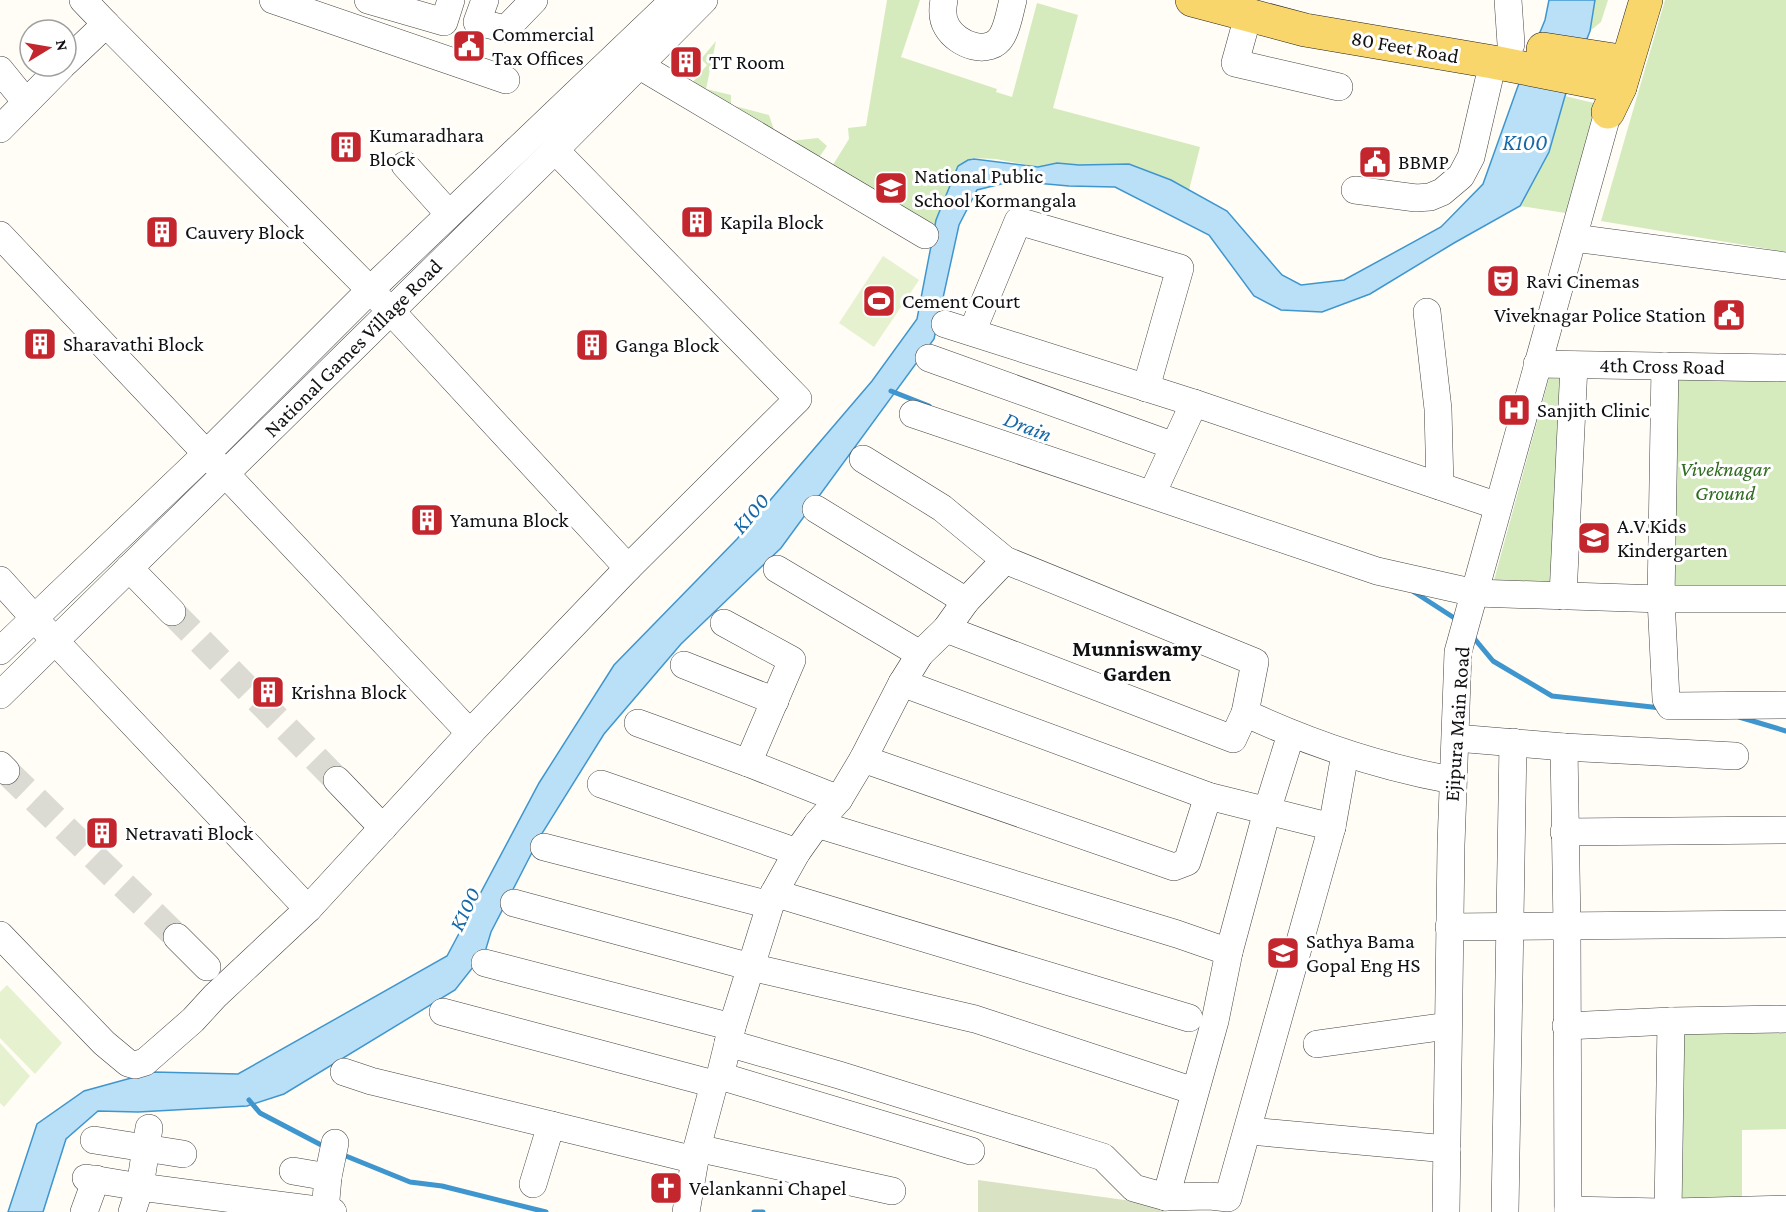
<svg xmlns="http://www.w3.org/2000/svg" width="1786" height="1212" viewBox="0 0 1786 1212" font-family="'Crimson Pro',serif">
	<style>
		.green { fill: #d5ebbd }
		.cemetery { fill: #d9e3c4 }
		.pitch { fill: #e6f2cf }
		.water { fill: #b9e0f7; stroke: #3f96cf; stroke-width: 1.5 }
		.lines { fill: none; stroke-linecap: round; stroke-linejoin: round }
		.stream { stroke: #3f96cf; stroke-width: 5 }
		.minor-tunnel { stroke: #dbdad3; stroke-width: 27; stroke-dasharray: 27 14; stroke-linecap: butt }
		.minor-casing { stroke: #444; stroke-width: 28 }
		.major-casing { stroke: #222; stroke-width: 34 }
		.minor { stroke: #fff; stroke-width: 27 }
		.major { stroke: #f9d66b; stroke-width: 33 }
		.labels { text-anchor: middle; stroke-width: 6; stroke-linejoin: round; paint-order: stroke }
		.poi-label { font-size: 21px; fill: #111; stroke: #fff; text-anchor: start }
		.street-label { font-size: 21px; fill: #111; stroke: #fff }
		.park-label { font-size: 21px; font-style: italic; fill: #2f6b1f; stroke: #fff }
		.water-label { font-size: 22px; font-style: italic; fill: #1768a6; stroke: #fff }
		.neighbourhood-label { font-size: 22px; font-weight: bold; fill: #111; stroke: #fff }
	</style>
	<rect width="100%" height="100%" fill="#fffdf5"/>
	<g class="green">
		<polygon points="887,0 920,0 901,57 997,89 996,92 1012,97 1037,3 1078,15 1053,108 1200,147 1189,190 1171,180 1079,165 1057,163 1038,167 996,159 972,158 958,166 935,226 918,219 831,168 849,139 848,128 866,126"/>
		<polygon points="1595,0 1608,0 1601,22 1590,31"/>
		<polygon points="1665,0 1786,0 1786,252 1601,221"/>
		<polygon points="716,41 706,89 731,95 731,105 769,115 774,130 790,141 818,138 827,146 817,160 688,88 707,65 701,59"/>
		<polygon points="1565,96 1598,104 1572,214 1520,206 1549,152"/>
		<polygon points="1665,366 1786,371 1786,592 1666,595"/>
		<polygon points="1549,378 1565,379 1556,588 1493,584"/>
		<polygon points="1786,1027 1786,1129 1742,1130 1742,1205 1681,1205 1680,1028"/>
	</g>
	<polygon class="cemetery" points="978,1180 1169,1206 1167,1212 978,1212"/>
	<g class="pitch">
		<polygon points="883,256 919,280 874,347 839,323"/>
		<polygon points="7,985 62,1043 35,1074 0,1038 0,992"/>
		<polygon points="0,1043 30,1076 4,1107 0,1103"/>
	</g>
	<polygon class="water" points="1549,0 1595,0 1590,31 1565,96 1549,152 1520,206 1454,243 1370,294 1322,312 1281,310 1254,296 1209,235 1115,187 1069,186 1013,181 977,190 959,225 934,339 781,548 681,644 604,734 541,835 491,932 485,952 455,990 284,1094 247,1106 138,1112 98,1111 66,1139 43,1212 8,1212 37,1124 84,1091 153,1072 238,1074 447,956 539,783 614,665 737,539 872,381 917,319 936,220 958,166 968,160 974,159 1038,167 1057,163 1079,165 1129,164 1171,180 1227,211 1282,275 1301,285 1344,280 1441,227 1483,184 1518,86 1545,20"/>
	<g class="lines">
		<g class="stream">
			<polyline points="891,391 929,406"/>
			<polyline points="1411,590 1459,621"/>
			<polyline points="1473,637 1493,661 1552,696 1661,708"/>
			<polyline points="1739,717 1786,731"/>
			<polyline points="249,1100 260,1113 327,1148"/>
			<polyline points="341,1154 410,1182 442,1186 546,1212"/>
			<polyline points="754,1212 763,1212"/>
		</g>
		<g class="minor-tunnel">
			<polyline points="172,612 337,780"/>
			<polyline points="6,771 177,937"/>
		</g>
		<defs>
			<g id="minor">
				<polyline points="83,0 106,24"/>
				<polyline points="273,0 506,80"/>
				<polyline points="368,0 444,22 451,0"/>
				<polyline points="485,0 477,22 506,29 534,0"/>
				<path d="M944 0C942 10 942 19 947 27 957 45 990 57 1002 36 1008 26 1010 11 1013 0"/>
				<polyline points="1508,0 1511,44"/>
				<polyline points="1248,16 1235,63 1339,87"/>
				<polyline points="640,66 925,235"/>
				<polyline points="0,70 26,102"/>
				<polyline points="0,129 62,66"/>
				<polyline points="555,150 798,399 628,568"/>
				<polyline points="405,165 449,214"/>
				<polyline points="1355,190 1416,198 1430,197 1442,192 1461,176 1471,157 1493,62"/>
				<polyline points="0,235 470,733"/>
				<polyline points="1574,238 1786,266"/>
				<polyline points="1427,312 1438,409 1440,486"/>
				<polyline points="945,324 1194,403"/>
				<polyline points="972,332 1018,221 1180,268 1146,388"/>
				<polyline points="929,358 1174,446"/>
				<polyline points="1537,364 1786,368"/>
				<polyline points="1665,366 1661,599 1666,699 1670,706 1786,705"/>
				<polyline points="913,414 1377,571 1475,593 1661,599 1786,599"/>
				<path d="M863 459 942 508 1005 560 1255 662 1245 713C1312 744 1380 767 1452 780"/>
				<polyline points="1152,494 1194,403 1498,506"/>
				<polyline points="816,509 966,601"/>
				<polyline points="129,568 172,612"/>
				<polyline points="777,569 920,654"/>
				<polyline points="0,580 55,641 308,909"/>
				<polyline points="1563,596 1574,365"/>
				<polyline points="724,623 792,660 748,763"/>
				<polyline points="946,629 1233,739 1245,713"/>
				<polyline points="0,651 206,454 370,290 674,0"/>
				<polyline points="684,665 775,701"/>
				<polyline points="902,683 1208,796 1332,827"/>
				<polyline points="0,695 555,150 704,0"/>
				<polyline points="638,723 748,763 839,799"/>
				<polyline points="1456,738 1564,747 1735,756"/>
				<polyline points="1564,747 1567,927 1568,1212"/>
				<polyline points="863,759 1174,867 1187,862 1208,796"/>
				<polyline points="0,765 6,771"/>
				<polyline points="337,780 383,828"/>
				<polyline points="601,784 797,852"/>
				<polyline points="817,824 1177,934 1229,952"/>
				<polyline points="1564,832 1786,830"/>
				<polyline points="544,847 770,905"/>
				<polyline points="774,893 1189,1018"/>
				<polyline points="514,903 751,967 975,1019 1194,1091"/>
				<polyline points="1449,927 1786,924"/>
				<polyline points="0,935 104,1043 128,1063 135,1065 145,1062 193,1020 215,996 308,909 470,733 628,568 390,310 106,24 66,62"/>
				<polyline points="177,937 207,967"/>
				<polyline points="485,963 732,1027"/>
				<polyline points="443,1012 714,1084"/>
				<polyline points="1566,1026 1671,1021 1786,1019"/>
				<polyline points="728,1043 839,1075 1103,1157 1134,1188 1166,1197 1210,1196 1228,1198 1332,827 1345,754"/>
				<polyline points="1317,1044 1448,1026"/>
				<polyline points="344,1072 371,1081 695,1160"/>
				<polyline points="720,1076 971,1151"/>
				<polyline points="1261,1132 1447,1149"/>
				<polyline points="94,1140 183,1154"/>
				<polyline points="697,1148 892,1191"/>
				<polyline points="293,1171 328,1177"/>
				<polyline points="86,1178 140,1187 149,1128"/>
				<polyline points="533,1184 551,1125"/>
				<polyline points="1166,1197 1215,1021 1229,952 1267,811 1291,734"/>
				<polyline points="1568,1210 1661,1212"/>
				<polyline points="325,1211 328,1177 335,1143"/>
				<polyline points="84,1212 96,1179"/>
				<polyline points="132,1212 140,1187 333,1212"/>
				<polyline points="686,1212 697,1148 714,1084 720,1076 732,1027 774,893 797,852 817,824 839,799 863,759 902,683 920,654 946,629 966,601 1005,560"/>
				<polyline points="1446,1212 1451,845 1458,652 1608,112"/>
				<polyline points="1505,1212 1513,742"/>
				<polyline points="1668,1212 1671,1021"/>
				<polyline points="1673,1212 1786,1209"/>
			</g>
			<g id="major">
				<polyline points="1192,0 1305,30 1493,62 1620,87"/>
				<polyline points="1543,49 1627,62"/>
				<polyline points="1608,112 1620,87 1646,0"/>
			</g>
		</defs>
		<use href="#minor" class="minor-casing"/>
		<use href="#major" class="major-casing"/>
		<use href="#minor" class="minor"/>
		<use href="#major" class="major"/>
	</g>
	<defs>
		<symbol id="civic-square" viewBox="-11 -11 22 22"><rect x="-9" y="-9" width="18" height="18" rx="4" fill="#c4262e" stroke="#fff"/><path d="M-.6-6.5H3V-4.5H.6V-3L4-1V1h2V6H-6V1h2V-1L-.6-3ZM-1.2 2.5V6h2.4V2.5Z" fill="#fff"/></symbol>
		<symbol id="building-square" viewBox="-11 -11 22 22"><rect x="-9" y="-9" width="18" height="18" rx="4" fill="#c4262e" stroke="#fff"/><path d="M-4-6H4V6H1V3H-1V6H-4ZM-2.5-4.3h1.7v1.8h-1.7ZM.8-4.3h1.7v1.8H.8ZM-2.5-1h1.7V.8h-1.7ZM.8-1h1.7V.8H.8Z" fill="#fff"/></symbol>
		<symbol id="school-square" viewBox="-11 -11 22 22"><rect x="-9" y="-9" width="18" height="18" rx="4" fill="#c4262e" stroke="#fff"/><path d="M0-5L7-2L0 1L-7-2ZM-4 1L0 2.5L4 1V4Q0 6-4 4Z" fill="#fff"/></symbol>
		<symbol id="theatre-square" viewBox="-11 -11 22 22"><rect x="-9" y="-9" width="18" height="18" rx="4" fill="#c4262e" stroke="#fff"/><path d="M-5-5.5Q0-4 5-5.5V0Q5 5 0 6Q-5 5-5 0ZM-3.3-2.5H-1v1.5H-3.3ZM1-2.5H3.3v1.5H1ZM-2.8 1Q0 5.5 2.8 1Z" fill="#fff"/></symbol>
		<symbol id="stadium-square" viewBox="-11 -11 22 22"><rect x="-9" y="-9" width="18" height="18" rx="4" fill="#c4262e" stroke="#fff"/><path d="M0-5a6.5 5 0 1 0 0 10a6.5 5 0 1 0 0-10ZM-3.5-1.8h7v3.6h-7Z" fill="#fff"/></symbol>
		<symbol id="hospital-square" viewBox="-11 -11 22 22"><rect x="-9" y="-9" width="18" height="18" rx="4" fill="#c4262e" stroke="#fff"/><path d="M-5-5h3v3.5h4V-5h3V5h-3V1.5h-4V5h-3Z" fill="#fff"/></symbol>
		<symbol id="church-square" viewBox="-11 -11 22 22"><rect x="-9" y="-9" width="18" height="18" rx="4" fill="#c4262e" stroke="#fff"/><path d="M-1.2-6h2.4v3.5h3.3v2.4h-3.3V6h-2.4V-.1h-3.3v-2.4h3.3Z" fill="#fff"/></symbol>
	</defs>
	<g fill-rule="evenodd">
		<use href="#civic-square" x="450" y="27" width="38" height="38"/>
		<use href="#building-square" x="667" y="43" width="38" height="38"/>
		<use href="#building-square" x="327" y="128" width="38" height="38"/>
		<use href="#civic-square" x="1356" y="143" width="38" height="38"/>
		<use href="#school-square" x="872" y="169" width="38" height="38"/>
		<use href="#building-square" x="678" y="203" width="38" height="38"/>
		<use href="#building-square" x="143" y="213" width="38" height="38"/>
		<use href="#theatre-square" x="1484" y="262" width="38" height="38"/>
		<use href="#stadium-square" x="860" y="282" width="38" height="38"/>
		<use href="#civic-square" x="1710" y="296" width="38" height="38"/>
		<use href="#building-square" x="21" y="325" width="38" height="38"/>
		<use href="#building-square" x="573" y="326" width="38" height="38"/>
		<use href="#hospital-square" x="1495" y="391" width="38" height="38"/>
		<use href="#building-square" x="408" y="501" width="38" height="38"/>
		<use href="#school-square" x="1575" y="519" width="38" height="38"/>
		<use href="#building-square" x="249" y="673" width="38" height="38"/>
		<use href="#building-square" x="83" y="814" width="38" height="38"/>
		<use href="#school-square" x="1264" y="934" width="38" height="38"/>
		<use href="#church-square" x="647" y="1169" width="38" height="38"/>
	</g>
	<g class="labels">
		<g class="poi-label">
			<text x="492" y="41">Commercial<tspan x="492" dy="24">Tax Offices</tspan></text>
			<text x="709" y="69">TT Room</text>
			<text x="369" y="142">Kumaradhara<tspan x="369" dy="24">Block</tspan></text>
			<text x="1398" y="169">BBMP</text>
			<text x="914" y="183">National Public<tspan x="914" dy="24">School Kormangala</tspan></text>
			<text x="720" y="229">Kapila Block</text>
			<text x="185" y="239">Cauvery Block</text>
			<text x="1526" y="288">Ravi Cinemas</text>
			<text x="902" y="308">Cement Court</text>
			<text x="1706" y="322" text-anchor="end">Viveknagar Police Station</text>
			<text x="63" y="351">Sharavathi Block</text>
			<text x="615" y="352">Ganga Block</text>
			<text x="1537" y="417">Sanjith Clinic</text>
			<text x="450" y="527">Yamuna Block</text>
			<text x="1617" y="533">A.V.Kids<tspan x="1617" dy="24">Kindergarten</tspan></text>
			<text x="291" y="699">Krishna Block</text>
			<text x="125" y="840">Netravati Block</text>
			<text x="1306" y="948">Sathya Bama<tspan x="1306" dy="24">Gopal Eng HS</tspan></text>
			<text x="689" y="1195">Velankanni Chapel</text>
		</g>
		<g class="street-label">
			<text transform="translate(1405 47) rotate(10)" y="7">80 Feet Road</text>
			<text transform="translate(353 348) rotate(-45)" y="7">National Games Village Road</text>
			<text transform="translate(1662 366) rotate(1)" y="7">4th Cross Road</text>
			<text transform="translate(1457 724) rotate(-86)" y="7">Ejipura Main Road</text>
		</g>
		<g class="park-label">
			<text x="1725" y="476">Viveknagar<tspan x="1725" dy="24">Ground</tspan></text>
		</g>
		<g class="water-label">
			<text x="1525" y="150">K100</text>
			<text transform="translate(1028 426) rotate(21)" y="8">Drain</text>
			<text transform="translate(750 513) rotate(-50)" y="8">K100</text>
			<text transform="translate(464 909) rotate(-65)" y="8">K100</text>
		</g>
		<g class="neighbourhood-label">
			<text x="1137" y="656">Munniswamy<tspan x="1137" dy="25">Garden</tspan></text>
		</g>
	</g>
	<g transform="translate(48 48) rotate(79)"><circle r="28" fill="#ffffff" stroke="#a0a0a0" stroke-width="1.5"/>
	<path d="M0-4.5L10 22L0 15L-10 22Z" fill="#c4262e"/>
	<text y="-9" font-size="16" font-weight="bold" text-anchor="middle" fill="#111111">N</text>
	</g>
</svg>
